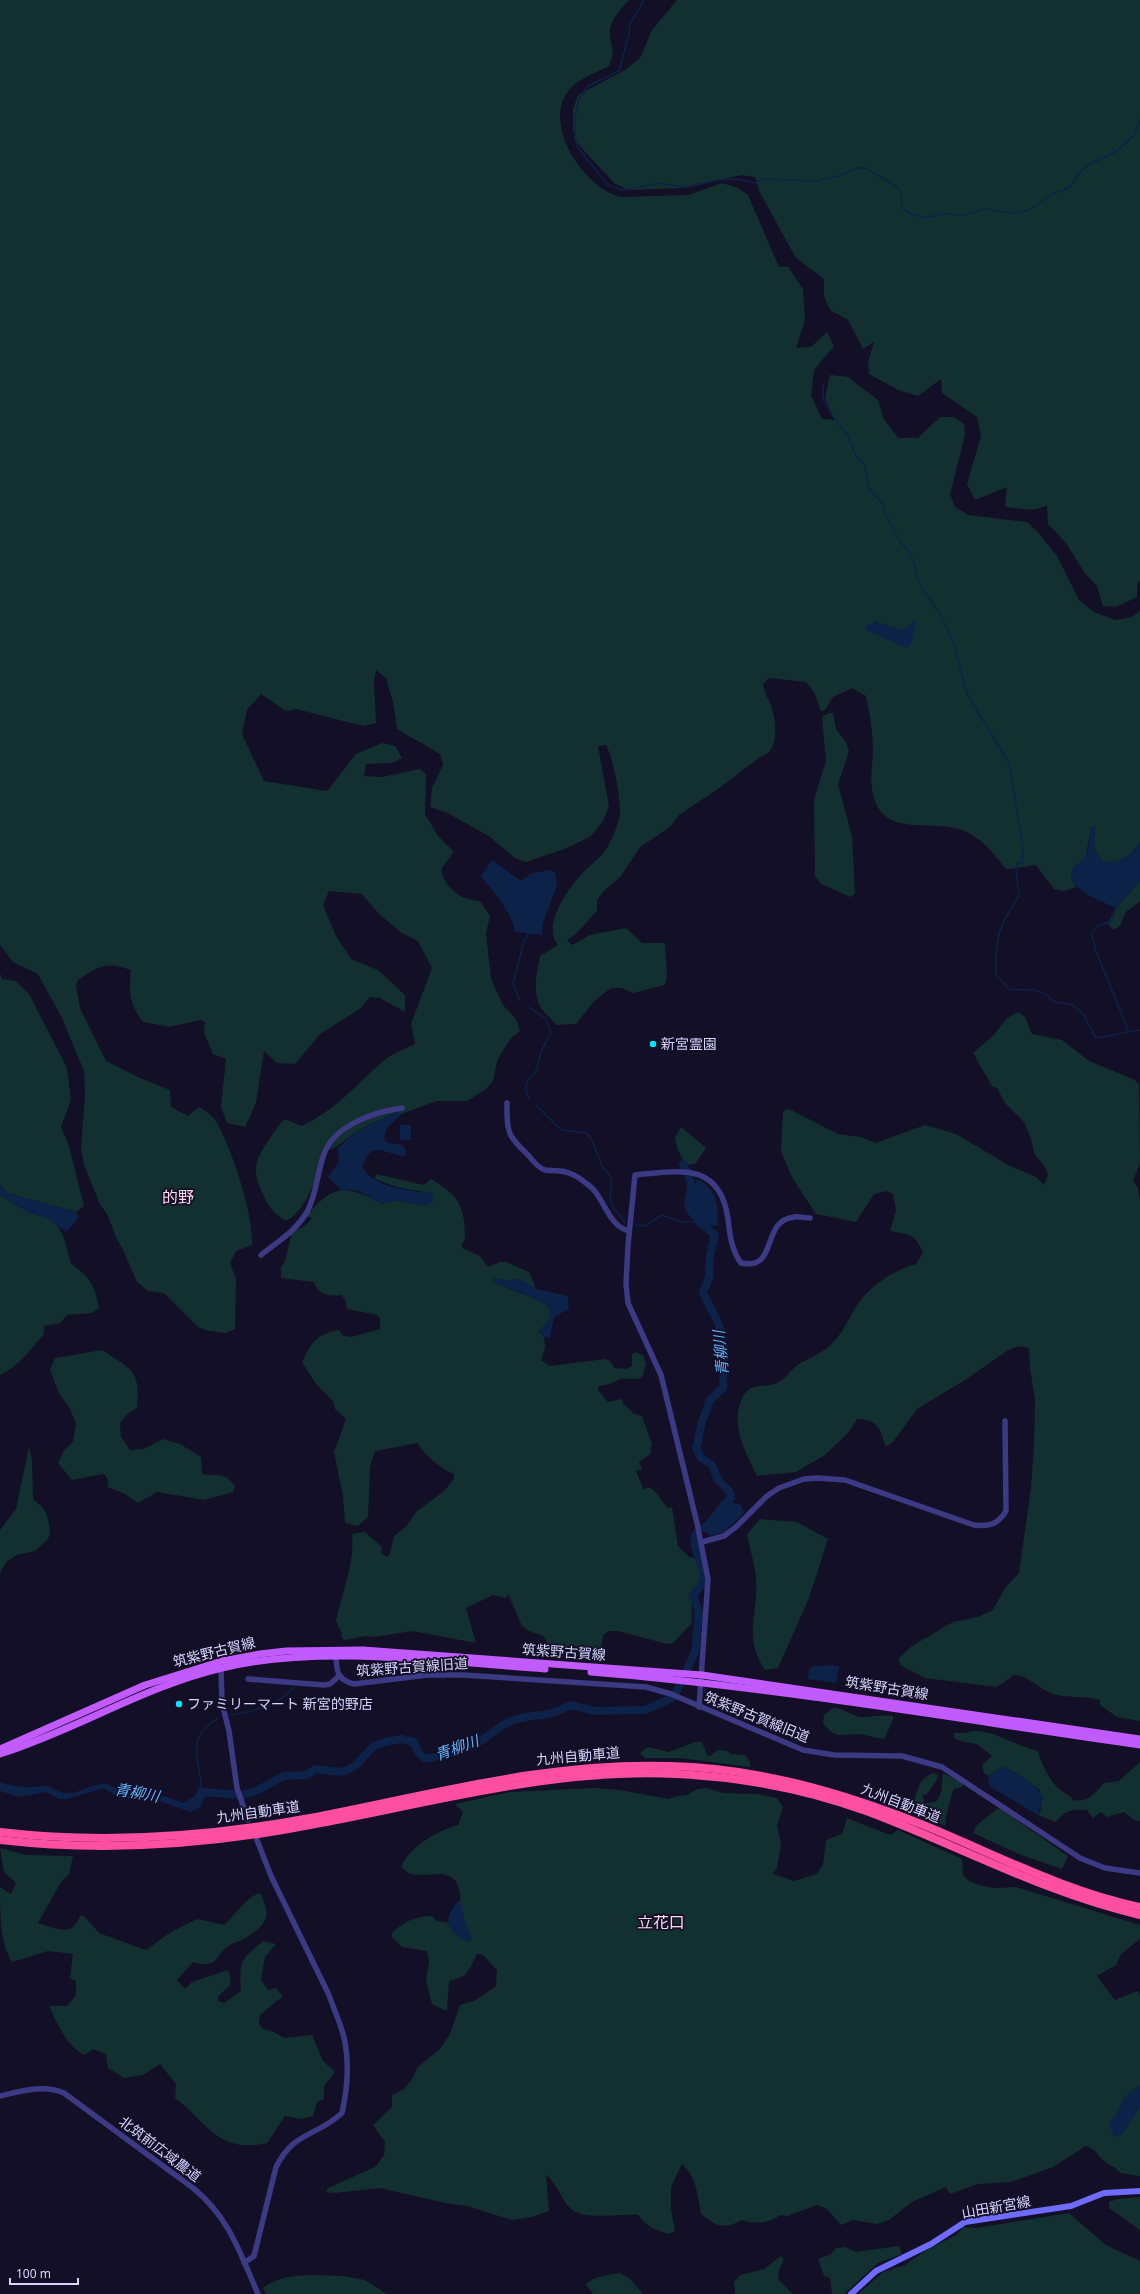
<svg xmlns="http://www.w3.org/2000/svg" width="1140" height="2294" viewBox="0 0 1140 2294" font-family="'Noto Sans','Noto Sans JP',sans-serif">
	<style>
		.green { fill: #12302f }
		.water { fill: #0c2248 }
		.lines { fill: none; stroke-linecap: round; stroke-linejoin: round }
		.stream { stroke: #0c2248; stroke-width: 1.5 }
		.river { stroke: #0c2248; stroke-width: 8 }
		.tertiary { stroke: #3d3a85; stroke-width: 5.5 }
		.secondary { stroke: #6f6bff; stroke-width: 6 }
		.primary { stroke: #c25bff; stroke-width: 7 }
		.motorway { stroke: #ff4fa3; stroke-width: 8 }
		.poi-dot { fill: #00e5ff; stroke: #130f26; stroke-width: 1.5 }
		.labels { text-anchor: middle; stroke-width: 3.5; stroke-linejoin: round; paint-order: stroke }
		.poi-label { font-size: 14px; fill: #d9d4ff; stroke: #130f26; text-anchor: start }
		.street-label { font-size: 14px; fill: #d9d4ff; stroke: #130f26 }
		.water-label { font-size: 15px; font-style: italic; fill: #62b6ff; stroke: #130f26 }
		.quarter-label { font-size: 16px; fill: #ffd6f0; stroke: #130f26 }
	</style>
	<rect width="100%" height="100%" fill="#130f26"/>
	<g class="green">
		<path d="M0 0H629C622 8 612 18 610 29 609 46 617 47 609 66 596 73 578 79 569 90 541 125 585 189 621 197L688 195 722 183 738 188 748 195 779 267H788L803 289 805 320 796 348 811 347 827 332 834 346 814 370 811 396 822 419 835 420 825 398 830 375 848 377 878 400 884 419 898 438H918L940 417H954L964 424 965 435 950 494 955 507 968 515 1027 522 1037 531 1057 556 1079 600 1094 612 1115 620 1132 617 1140 611V842C1131 856 1120 864 1103 862L1094 849 1095 826 1092 827 1085 858 1071 878 1076 887 1064 891 1054 889 1036 865 1009 869 1005 868C992 851 980 836 959 829 933 821 887 835 875 801 869 785 872 770 873 753 873 734 870 714 866 696L852 688 833 697 825 710 821 711 814 692 806 682 769 678 763 684C764 693 769 699 772 708 776 723 780 753 760 757L718 789 679 815 670 827 640 847 621 876 604 891 597 900V911C586 921 580 933 567 940L572 945 590 935 626 928 642 943H665L667 977 665 985 633 993 621 988H611L594 1001 576 1024 556 1025C552 1019 542 1011 540 1006 532 990 537 972 540 956L558 945C542 926 566 892 579 877 587 867 600 859 607 848 612 839 619 824 620 813 620 795 614 761 606 745L598 746 609 806 603 821 590 837 564 849 526 862 515 858 490 837 448 813 430 807 432 788 443 765 440 754 397 729 393 702 386 678 376 670 374 683 376 723 363 726 296 709 286 711 261 694 247 710 242 734 264 781 327 791 356 754 382 743 395 746 402 758 392 763 366 764 364 776 382 777 420 769 426 774 425 814 438 836 454 852 441 869C445 888 460 900 480 901L490 916 486 933 491 979 503 1005 516 1019 520 1031 510 1039 497 1061 493 1081 486 1089 467 1101H437L401 1114 396 1112C382 1119 367 1125 353 1134 344 1140 338 1147 327 1151 320 1171 305 1213 286 1221 274 1214 269 1208 264 1196 253 1174 253 1164 266 1144 272 1135 277 1127 285 1119L301 1126C334 1112 356 1085 382 1062 391 1054 404 1049 415 1044L411 1024 432 968 418 941 402 933 380 915 362 894 329 891 323 905 336 936 351 959 378 970 405 995V1012L380 998 370 997 361 1008 320 1034 295 1064 277 1063 264 1051 256 1103 245 1127 227 1123 221 1107 226 1059 213 1054 204 1033 205 1022 200 1020 170 1027 143 1022C129 1004 129 993 131 970 105 961 99 966 78 980L76 986 80 1008 106 1061 140 1078 170 1090 171 1107 188 1116 199 1107C206 1111 213 1116 217 1123 232 1149 254 1216 252 1245L236 1251 230 1263 236 1278 235 1329 226 1333 209 1331 198 1327 164 1293 148 1291 137 1282 123 1250 116 1237 108 1216 100 1204 84 1165 81 1149 85 1095 84 1071 62 1018 38 974 13 962 0 945Z"/>
		<polygon points="677,0 1140,0 1140,580 1137,584 1137,597 1116,607 1103,606 1097,586 1084,572 1066,543 1048,524 1047,506 1032,510 1005,507 1007,487 975,500 967,484 981,436 977,417 942,393 941,379 918,396 898,390 869,374 868,362 874,342 863,349 848,320 830,310 824,296 824,279 796,258 759,191 755,177 741,175 687,188 628,190 614,183 577,143 573,131 573,109 578,95 625,70 640,58 652,30"/>
		<polygon points="829,713 833,713 836,729 846,742 849,752 838,784 852,836 855,894 850,897 821,884 815,876 814,800 826,761 822,717"/>
		<path d="M1140 881V901C1136 905 1131 908 1127 911 1121 918 1123 929 1112 929L1108 923 1116 908Z"/>
		<polygon points="0,973 2,979 16,981 29,994 67,1068 71,1100 61,1127 69,1146 84,1206 76,1212 7,1193 0,1185"/>
		<path d="M1018 1012 1025 1017 1032 1034 1062 1040 1089 1061 1135 1080 1139 1085 1140 1163 1133 1180 1138 1188 1140 1201V1721L1117 1717 1100 1705V1700C1084 1695 1067 1699 1051 1693 1037 1688 1030 1676 1014 1675L997 1687 925 1678 900 1665 899 1658 912 1646 953 1622 978 1617 993 1610 1005 1588 1019 1573 1031 1488 1034 1444 1035 1400 1030 1368 1029 1348 1018 1346 1007 1351 962 1382 917 1409 893 1442 886 1447C880 1429 879 1420 857 1419L849 1432 825 1455 796 1472 757 1476C747 1455 733 1431 739 1407 747 1377 764 1391 779 1382 785 1379 789 1372 795 1367 804 1360 816 1356 826 1349 840 1338 846 1324 854 1310 867 1287 892 1271 916 1264L923 1253C915 1233 910 1235 890 1231L896 1211 893 1194 886 1191 874 1194 856 1222 816 1214 793 1179 781 1152 783 1111 789 1109 838 1134 861 1137 875 1143 925 1125 956 1134 1010 1166 1036 1177 1044 1185 1048 1175 1045 1167 1034 1153 1031 1138 1024 1122 1005 1103 997 1088 992 1086 973 1053 993 1036 1007 1018Z"/>
		<path d="M681 1127 706 1148 695 1164 688 1165C680 1158 677 1148 675 1138Z"/>
		<path d="M376 1174 424 1185 431 1179C460 1196 465 1207 465 1240L462 1244V1248L480 1256 488 1267 500 1262H506L529 1272 535 1286 533 1288 518 1278 510 1281 493 1278C507 1292 530 1294 547 1305 554 1317 547 1324 538 1331L544 1337 545 1348 541 1360 550 1366 605 1359 610 1361 614 1368 626 1369 632 1366V1354L635 1352 643 1355 646 1365 642 1377C634 1381 626 1377 620 1379 613 1383 607 1385 599 1386L598 1390 608 1402 622 1399 623 1403 634 1414 642 1416 652 1444 650 1454 639 1462 642 1469 636 1471 644 1490 648 1487C657 1490 661 1501 668 1508L672 1507 678 1546 689 1557 694 1558 700 1564 702 1580C691 1593 691 1606 692 1623L673 1643 667 1644 618 1631H609L603 1635 600 1656 595 1659 576 1646 556 1648 548 1644 543 1636 529 1631 522 1626 508 1594 506 1598 493 1595 466 1608 476 1643 412 1631 375 1637 365 1636 345 1640 342 1638 341 1631 336 1621C342 1592 355 1564 352 1534L365 1532 382 1547 381 1553 387 1557 390 1554 394 1536 406 1527 416 1512 444 1491 454 1479V1474C442 1470 423 1454 418 1443L375 1451 370 1467 368 1517 358 1526 345 1523 343 1496 334 1452 346 1419 335 1409 333 1401 316 1384 302 1362C312 1342 316 1334 339 1330L343 1336 351 1337 380 1329V1319L377 1315 347 1309 345 1299 341 1295C331 1297 317 1294 314 1282L281 1278V1267L285 1261 292 1232 305 1226 312 1218 306 1216C335 1183 346 1185 383 1204 396 1197 412 1204 425 1206L432 1193 400 1188 375 1179Z"/>
		<path d="M0 1195 28 1212 47 1218 58 1226 64 1238 71 1264C90 1277 95 1285 99 1308L92 1313 67 1315 60 1323 44 1326V1334C31 1349 18 1367 0 1375Z"/>
		<path d="M102 1350C131 1369 141 1370 137 1408L127 1414 120 1423 121 1437 130 1450 144 1449 163 1439 180 1444 201 1457 202 1474C219 1477 223 1471 235 1486L233 1492 204 1500 157 1492 138 1503 125 1494 108 1487V1480L104 1474 72 1480 58 1463 64 1450 73 1442 76 1424 70 1409 59 1393 50 1370 55 1358Z"/>
		<polygon points="29,1446 32,1460 33,1499 44,1509 48,1519 50,1533 48,1539 35,1551 17,1555 6,1562 0,1573 0,1530 16,1509"/>
		<path d="M760 1519 797 1522 828 1539 809 1598 778 1668 765 1670C742 1636 759 1614 756 1580 755 1565 750 1549 747 1534Z"/>
		<path d="M833 1708C844 1708 850 1715 860 1717 867 1718 881 1714 893 1716V1720L884 1739C875 1738 867 1735 859 1734 841 1734 836 1740 823 1723L824 1715Z"/>
		<path d="M972 1731C996 1730 1015 1746 1038 1751 1041 1763 1049 1779 1058 1788 1063 1793 1070 1794 1073 1800 1088 1803 1095 1793 1104 1783L1119 1781 1140 1762V1821L1134 1820 1124 1812 1107 1817 1101 1812 1093 1818 1087 1810C1073 1809 1064 1810 1056 1822L1038 1815 1041 1809 1040 1790 1012 1771 1002 1767 988 1776 984 1773 982 1765 992 1756 977 1744 960 1741 954 1738V1733H965Z"/>
		<polygon points="695,1742 702,1742 707,1755 710,1756 718,1750 727,1751 731,1754 745,1755 750,1762 751,1767 680,1758 645,1758 640,1753 648,1747 669,1752"/>
		<path d="M934 1773 938 1775 937 1779 927 1794 922 1795 925 1803 936 1802C944 1791 941 1785 943 1773L963 1783 962 1787 954 1789C951 1796 944 1820 946 1826L896 1806 899 1798 915 1799C918 1786 921 1777 934 1773Z"/>
		<path d="M595 1788 620 1790 669 1799 677 1796 687 1795 697 1789 706 1788 723 1793 756 1794 777 1798 783 1807 777 1826 781 1844 777 1868 773 1874 794 1881 817 1874 823 1864 826 1840 842 1834 847 1818 890 1835 898 1830 962 1859 963 1875 969 1881 979 1885 993 1888 1016 1887 1140 1925V1939L1121 1954 1116 1965 1097 1976 1115 2000 1137 1991 1140 1994V2176L1120 2173C1113 2164 1109 2166 1103 2160 1094 2152 1100 2152 1086 2146L1053 2167 1011 2182 978 2184 950 2194 946 2187 912 2202 889 2220 877 2224 853 2220 841 2225 827 2209 817 2205 787 2216 780 2215C769 2224 754 2224 741 2220 723 2231 716 2225 701 2214 697 2195 697 2177 682 2164L671 2187V2209L675 2231 669 2234C655 2230 647 2227 638 2215 620 2213 584 2221 571 2209 561 2200 558 2184 546 2175L549 2211 532 2217 512 2220 467 2206 445 2203 380 2188 334 2193 326 2192 328 2188 375 2167 384 2155 385 2142 373 2125 392 2107V2095L404 2089 412 2079 418 2067 440 2049 450 2034 460 2005 474 2001 496 1986 497 1970 482 1954H477L470 1968 464 1976 449 1981 447 2011 432 2004 426 1981 429 1962 427 1951 402 1947 392 1937V1933C405 1921 415 1916 433 1916L436 1921 450 1923C457 1911 463 1904 459 1889 453 1865 428 1878 411 1874 407 1873 404 1869 401 1867 410 1846 437 1831 458 1825L463 1812 455 1804 510 1792Z"/>
		<polygon points="997,1809 1001,1809 1068,1856 1062,1869 1021,1855 973,1833 977,1825"/>
		<path d="M0 1848 26 1855 73 1856 69 1874 61 1882 38 1923C57 1928 71 1938 80 1916H84L99 1933 146 1950 171 1932 197 1919 224 1925C237 1914 244 1898 260 1893 271 1914 269 1924 247 1937 242 1941 235 1942 230 1945 214 1955 219 1970 193 1962L177 1980 185 1989 192 1982 228 1970C235 1989 228 1984 218 1997V2001L224 2003 241 1991C239 1962 241 1959 263 1941L276 1944 265 1957 261 1980 268 1990 276 1988 283 1996 260 2015 259 2024 263 2029 274 2032 284 2038 312 2035 323 2061 335 2072 324 2086V2099L317 2102 313 2116 301 2119 285 2116 267 2143C218 2154 208 2123 175 2098L176 2084 160 2064 143 2075 124 2078 108 2068 106 2054 93 2049 85 2055C67 2047 57 2023 49 2006H67L76 1995V1981L70 1978 73 1954 48 1951 12 1962C0 1944 0 1910 0 1887L11 1894 16 1883 4 1872Z"/>
		<polygon points="1140,2197 1140,2230 1109,2208 1109,2202 1118,2199"/>
		<polygon points="1069,2213 1106,2245 1140,2261 1140,2294 858,2294 883,2272 905,2265 925,2251 956,2235 963,2227 976,2228"/>
		<polygon points="899,2246 902,2254 878,2263 844,2294 832,2294 830,2278 824,2276 818,2259 831,2254 836,2248 845,2247 856,2252"/>
		<polygon points="781,2256 784,2259 778,2273 779,2280 793,2294 735,2294 734,2282 740,2275 764,2269"/>
		<path d="M620 2273 630 2279 643 2294H593L586 2285C592 2276 610 2275 620 2273Z"/>
		<path d="M343 2276 365 2280 387 2294H266L263 2288C284 2271 318 2276 343 2276Z"/>
	</g>
	<g class="water">
		<path d="M875 620C887 625 905 637 913 621H917L911 644 907 648 868 631 865 626 873 624Z"/>
		<path d="M1095 826 1094 849 1103 862C1120 864 1131 856 1140 842V881L1116 908C1100 900 1061 888 1074 865 1090 860 1089 841 1091 827Z"/>
		<path d="M492 860 521 881 532 873 552 870 555 873 557 885 543 923 542 935 515 932C511 910 494 893 481 876Z"/>
		<path d="M396 1112 401 1114 387 1128 384 1138 386 1142 402 1145 406 1150V1156C387 1156 371 1137 362 1167 375 1188 410 1191 432 1193L434 1200C426 1211 413 1202 402 1201 395 1200 390 1203 383 1203 372 1204 362 1185 342 1191L328 1177 339 1162 338 1148C353 1131 375 1122 396 1112Z"/>
		<rect x="400" y="1125" width="11" height="15"/>
		<path d="M697 1179C717 1188 718 1206 718 1225L709 1226C688 1205 689 1207 697 1179Z"/>
		<polygon points="0,1185 7,1193 76,1212 79,1217 66,1232 47,1218 28,1212 0,1195"/>
		<path d="M493 1278 510 1281 518 1278 537 1289 568 1296 569 1309 554 1317 550 1338 544 1337 538 1331C547 1324 554 1317 547 1305 530 1294 511 1291 494 1282Z"/>
		<path d="M731 1502 741 1505 744 1513 724 1532 710 1536 706 1531C716 1522 721 1510 731 1502Z"/>
		<polygon points="833,1665 839,1667 836,1683 808,1679 809,1670 813,1666"/>
		<path d="M1002 1767C1018 1773 1036 1783 1044 1799L1041 1802 1038 1815 990 1787 988 1776Z"/>
		<path d="M0 1782C15 1787 30 1789 46 1785 77 1804 78 1784 107 1784L124 1792 168 1797 183 1803 195 1796 199 1789 207 1790 201 1806 191 1812 153 1799 118 1798 104 1788 67 1799H59L46 1792 19 1797 0 1791Z"/>
		<path d="M460 1900 465 1922 472 1938 470 1942C463 1942 448 1930 448 1921 448 1915 455 1903 460 1900Z"/>
		<polygon points="1140,2085 1140,2107 1124,2133 1114,2137 1109,2123 1116,2114 1125,2096"/>
	</g>
	<g class="lines">
		<g class="stream">
			<polyline points="644,0 630,24 629,34 619,71 588,86 579,99 575,116 575,138 578,148 608,185 623,190 659,183 683,187 719,180 738,179 755,183 763,179 817,181 838,176 858,168 865,168 896,186 901,193 902,208 910,214 925,218 942,214 964,215 985,209 1013,213 1029,210 1051,195 1070,187 1079,173 1088,165 1117,151 1134,135 1140,120"/>
			<path d="M823 383V399L834 418 848 436 856 456 865 465 868 487 883 504 886 516 901 543 908 550 914 562 917 578 922 588 940 614 954 644 967 694 1009 763 1023 849 1022 863H1017L1016 870 1019 896C998 928 995 937 996 975L1010 990C1024 990 1044 987 1052 1001 1058 1003 1062 1003 1068 1004 1084 1007 1088 1026 1096 1038L1140 1030"/>
			<polyline points="1116,908 1112,921 1096,927 1092,935 1096,951 1129,1032"/>
			<polyline points="520,1001 513,984 524,941 529,933"/>
			<polyline points="529,1007 546,1019 551,1032 541,1052 536,1071 528,1080 526,1088 527,1095 530,1099"/>
			<polyline points="536,1105 561,1130 586,1133 592,1140 602,1166 612,1179 610,1199 613,1207 625,1223"/>
			<polyline points="635,1225 645,1226 662,1215 681,1222 699,1222"/>
			<path d="M230 1715C252 1712 281 1705 294 1686"/>
			<path d="M201 1790C202 1759 182 1740 218 1718"/>
		</g>
		<g class="river">
			<path d="M683 1164C686 1170 691 1178 691 1185 692 1200 681 1205 698 1218L699 1222 715 1235 710 1256 709 1277 703 1293 718 1322 721 1333 724 1347 723 1388 709 1401C708 1411 702 1417 701 1426 699 1434 699 1441 696 1448L701 1458 712 1465 718 1480 730 1492 731 1498C720 1507 715 1520 704 1528"/>
			<path d="M201 1796V1792L244 1795 258 1790 284 1776 306 1775 316 1769 340 1772 347 1770 355 1766 374 1746 385 1742 401 1739 414 1742 418 1752 424 1758H430C446 1754 463 1751 477 1743 490 1736 500 1724 514 1720 533 1714 552 1717 570 1705L595 1711 645 1710 674 1697 695 1652 699 1612 693 1595C696 1591 701 1586 703 1582 708 1566 689 1549 696 1534"/>
		</g>
		<g class="tertiary">
			<path d="M507 1103C507 1133 507 1135 529 1156 533 1161 538 1168 545 1170 550 1171 555 1170 560 1171 573 1172 582 1180 592 1188 605 1201 609 1226 629 1231"/>
			<path d="M261 1255C277 1242 296 1231 307 1212 317 1193 317 1173 324 1154 334 1125 375 1112 402 1108"/>
			<path d="M702 1542 724 1536 737 1526 767 1496 779 1488 804 1479 818 1478 845 1480 974 1525C990 1527 998 1524 1006 1511L1005 1421"/>
			<path d="M336 1654C336 1670 337 1680 354 1684L427 1675H463L646 1687 671 1694 803 1750 834 1755 902 1756 942 1767 1080 1858 1105 1868 1140 1873"/>
			<polyline points="221,1668 222,1703 229,1731 237,1788 248,1820"/>
			<polyline points="248,1679 324,1685 330,1684 339,1676"/>
			<path d="M699 1707 708 1579 697 1523 661 1375 628 1303 626 1284 628 1245 635 1175C679 1171 720 1161 728 1219 730 1235 731 1249 741 1263 779 1271 760 1221 794 1217 799 1216 805 1218 810 1218"/>
			<path d="M0 2096C21 2091 44 2084 64 2093L193 2188C229 2217 240 2253 258 2294"/>
			<path d="M244 2263 254 2256 276 2167C294 2131 316 2137 342 2113 347 2091 349 2064 345 2042 342 2026 334 2010 329 1995L271 1876 257 1840"/>
		</g>
		<polyline class="secondary" points="851,2294 876,2271 931,2244 965,2222 1071,2206 1104,2193 1140,2191"/>
		<g class="primary">
			<path d="M591 1672C775 1687 957 1719 1140 1745"/>
			<polyline points="0,1749 145,1685 222,1661 260,1654 286,1651 363,1650 702,1675 1140,1739"/>
			<path d="M0 1754C76 1730 145 1686 222 1668 320 1644 444 1662 545 1669"/>
		</g>
		<g class="motorway">
			<path d="M0 1832C104 1844 208 1837 310 1818 432 1795 544 1762 670 1766 757 1768 840 1792 921 1824 993 1853 1063 1891 1140 1907"/>
			<path d="M0 1840C104 1852 208 1845 310 1825 431 1803 551 1768 676 1774 740 1777 805 1789 866 1811 958 1845 1044 1893 1140 1915"/>
		</g>
	</g>
	<g class="poi-dot">
		<circle cx="653" cy="1044" r="4"/>
		<circle cx="179" cy="1704" r="4"/>
	</g>
	<g class="labels">
		<g class="poi-label">
			<text x="661" y="1049">新宮霊園</text>
			<text x="187" y="1709">ファミリーマート 新宮的野店</text>
		</g>
		<g class="street-label">
			<text transform="translate(214 1652) rotate(-14)" y="5">筑紫野古賀線</text>
			<text transform="translate(564 1652) rotate(4)" y="5">筑紫野古賀線</text>
			<text transform="translate(412 1667) rotate(-4)" y="5">筑紫野古賀線旧道</text>
			<text transform="translate(887 1688) rotate(9)" y="5">筑紫野古賀線</text>
			<text transform="translate(757 1717) rotate(22)" y="5">筑紫野古賀線旧道</text>
			<text transform="translate(578 1756) rotate(-5)" y="5">九州自動車道</text>
			<text transform="translate(901 1803) rotate(21)" y="5">九州自動車道</text>
			<text transform="translate(258 1812) rotate(-8)" y="5">九州自動車道</text>
			<text transform="translate(160 2149) rotate(37)" y="5">北筑前広域農道</text>
			<text transform="translate(996 2207) rotate(-10)" y="5">山田新宮線</text>
		</g>
		<g class="water-label">
			<text transform="translate(721 1353) rotate(-95)" y="5">青柳川</text>
			<text transform="translate(457 1748) rotate(-20)" y="5">青柳川</text>
			<text transform="translate(137 1793) rotate(10)" y="5">青柳川</text>
		</g>
		<g class="quarter-label">
			<text x="178" y="1203">的野</text>
			<text x="661" y="1928">立花口</text>
		</g>
	</g>
	<path d="M10 2278v6h68v-6" fill="none" stroke="#d9d4ff" stroke-width="2"/>
	<text x="16" y="2278" font-size="12" fill="#d9d4ff" stroke="#130f26" stroke-width="3" paint-order="stroke">100 m</text>
</svg>
